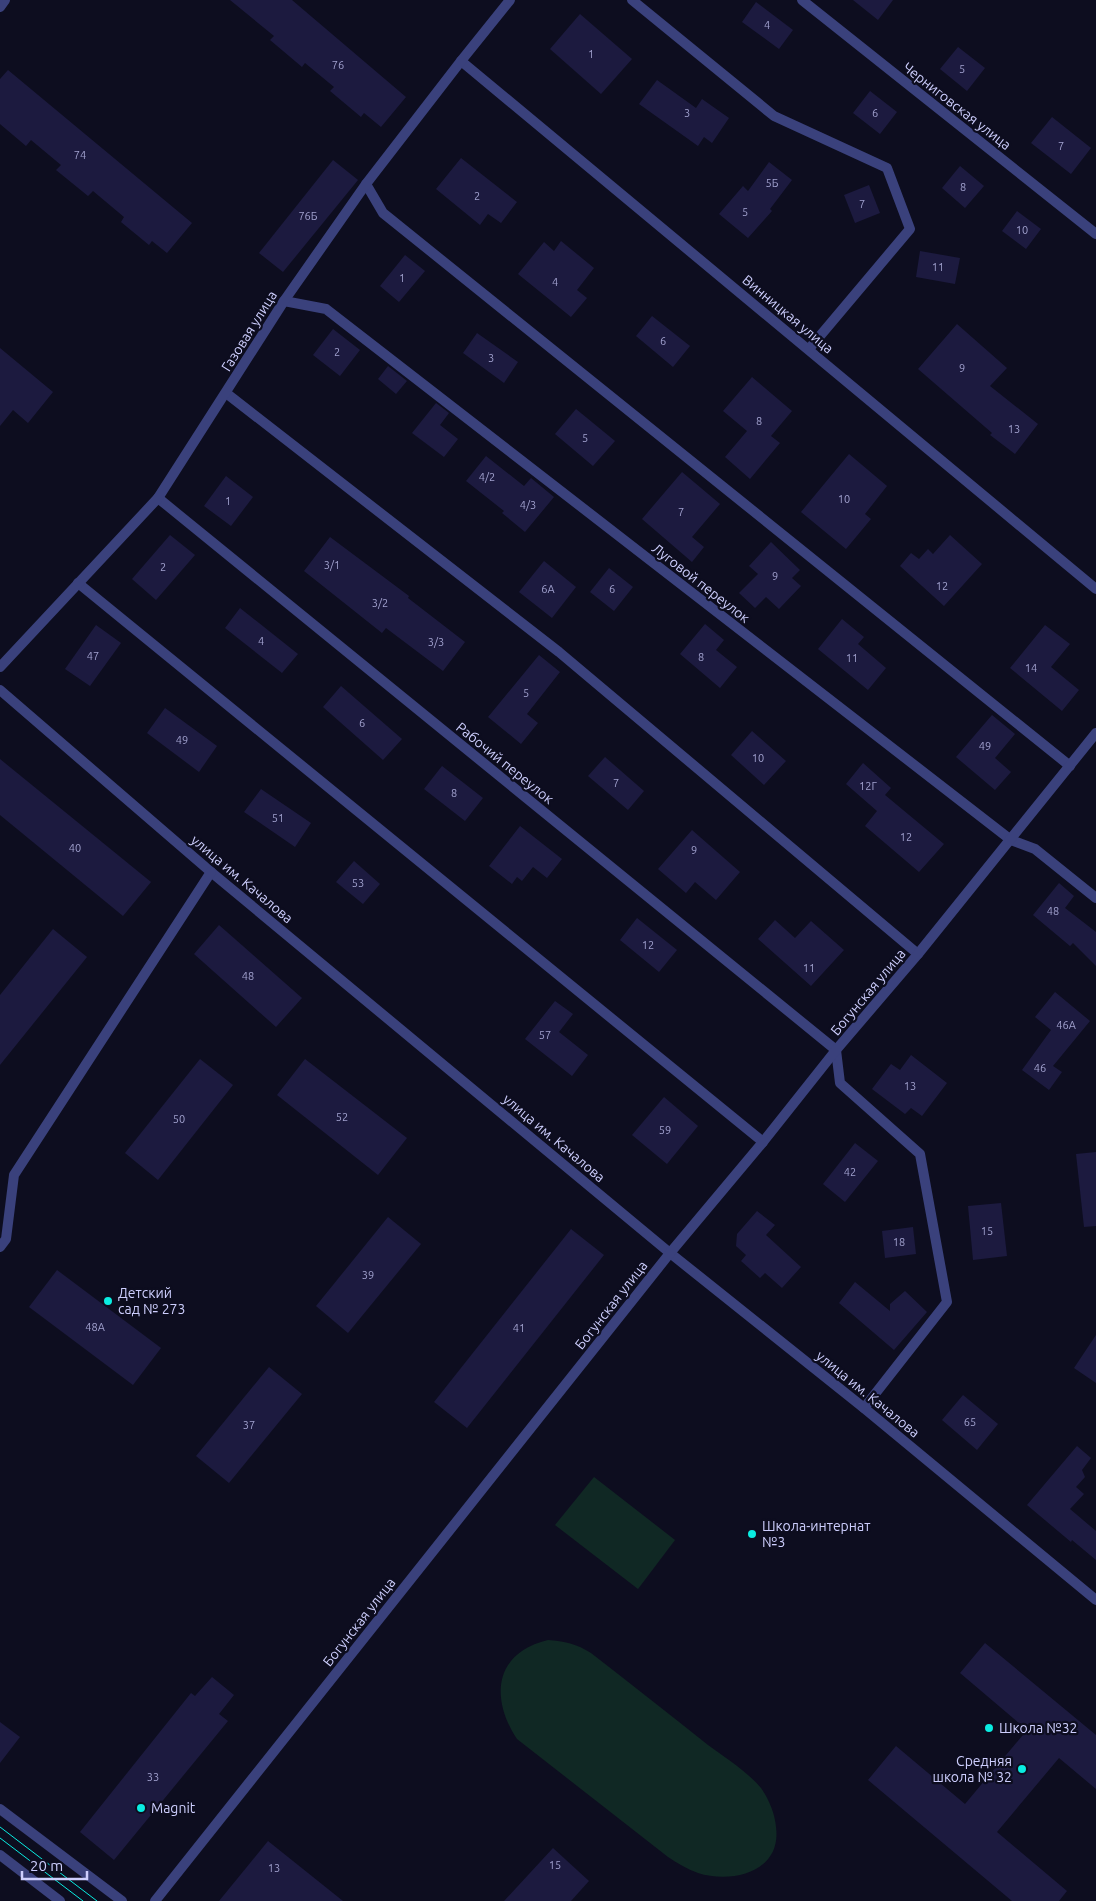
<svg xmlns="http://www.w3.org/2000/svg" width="1096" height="1901" viewBox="0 0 1096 1901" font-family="Ubuntu,sans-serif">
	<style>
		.green { fill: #102824 }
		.building { fill: #1c1a3f }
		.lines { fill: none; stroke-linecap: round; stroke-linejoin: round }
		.minor { stroke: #3a417c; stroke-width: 10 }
		.tram { stroke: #0aece1; stroke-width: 1 }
		.poi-dot { fill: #0aece1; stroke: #0d0d1f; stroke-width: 2 }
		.labels { text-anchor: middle; stroke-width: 4.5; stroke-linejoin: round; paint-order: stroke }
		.number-label { font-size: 11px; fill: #a1a1ce }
		.street-label { font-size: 14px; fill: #cdcefd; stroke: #0d0d1f }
		.poi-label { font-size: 14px; fill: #cdcefd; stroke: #0d0d1f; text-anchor: start }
	</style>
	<rect width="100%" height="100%" fill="#0d0d1f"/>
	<g class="green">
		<polygon points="594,1477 675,1540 638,1589 555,1525"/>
		<path d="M548 1640C564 1641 577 1644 591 1653 630 1683 669 1714 708 1745 724 1757 748 1772 761 1788 769 1799 775 1814 776 1827 782 1872 732 1884 698 1873 687 1869 677 1863 668 1857L517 1739C490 1698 494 1653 548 1640Z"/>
	</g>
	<g class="building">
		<polygon points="230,0 292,0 406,97 381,127 364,113 361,117 330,91 334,87 305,63 302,67 270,40 274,36"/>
		<polygon points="853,0 893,0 878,20"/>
		<polygon points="756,2 793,30 779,49 742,22"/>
		<polygon points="580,14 632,59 601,94 550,49"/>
		<polygon points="958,47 985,68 967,91 940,69"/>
		<polygon points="8,70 192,223 167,253 152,241 149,245 121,222 124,217 93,191 88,196 56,170 61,165 31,140 26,146 0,124 0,79"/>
		<polygon points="657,80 696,108 702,99 729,118 712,143 704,137 698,146 639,104"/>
		<polygon points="870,91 897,112 880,134 853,113"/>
		<polygon points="1052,117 1091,148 1071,174 1031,143"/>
		<polygon points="461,158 517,202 501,223 488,214 480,225 436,189"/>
		<polygon points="333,160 358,180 283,272 259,253"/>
		<polygon points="769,162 792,180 770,209 772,211 748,238 719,214 743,186 748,191"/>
		<polygon points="960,166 984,186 965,208 942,188"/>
		<polygon points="869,185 880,213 855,223 844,195"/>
		<polygon points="1017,211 1041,229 1026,249 1002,231"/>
		<polygon points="561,241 594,268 577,290 587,298 571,317 518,274 544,242 554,251"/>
		<polygon points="920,251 960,258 955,284 916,277"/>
		<polygon points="405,255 425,271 399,302 380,286"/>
		<polygon points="652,316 690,346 673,367 636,336"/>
		<polygon points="957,324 1007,368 990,386 1038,424 1015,454 990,435 992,433 918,369"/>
		<polygon points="333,329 360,350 340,376 313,355"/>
		<polygon points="477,333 518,362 504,383 463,353"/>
		<polygon points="0,348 53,392 28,423 13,410 0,426"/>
		<polygon points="388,366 407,381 396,394 378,379"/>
		<polygon points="752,377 792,411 771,436 780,443 750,479 725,457 747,431 723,411"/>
		<polygon points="436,403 449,413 440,425 458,439 444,457 412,433"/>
		<polygon points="576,409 615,441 593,466 555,434"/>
		<polygon points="849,454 887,486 865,514 871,519 846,549 801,512"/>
		<polygon points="486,456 524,486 531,478 554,497 525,532 502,513 504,511 466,481"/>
		<polygon points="682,472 720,504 692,537 704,547 692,562 642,519"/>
		<polygon points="226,476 253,497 231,526 204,506"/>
		<polygon points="170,535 195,555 156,600 132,579"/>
		<polygon points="950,535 982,564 944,606 900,566 911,553 919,559 928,549 933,554"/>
		<polygon points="330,537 409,596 408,598 465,642 443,671 386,628 382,633 304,571"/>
		<polygon points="771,542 800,570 792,578 801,586 779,609 766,597 755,608 739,593 758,574 749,566"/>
		<polygon points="544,561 576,587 552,618 519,592"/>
		<polygon points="609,568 633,587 614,611 590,592"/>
		<polygon points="240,608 298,654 282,673 225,628"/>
		<polygon points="842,619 864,637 858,644 886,668 868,690 818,649"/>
		<polygon points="705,624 724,640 716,650 737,667 720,688 680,654"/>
		<polygon points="96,625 121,643 90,686 65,669"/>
		<polygon points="1045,625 1070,644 1051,667 1079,690 1062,711 1010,668"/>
		<polygon points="539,655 560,672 527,714 538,723 521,744 488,717"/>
		<polygon points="341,686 402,739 383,760 323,707"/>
		<polygon points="165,708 217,746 199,772 147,733"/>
		<polygon points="992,715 1015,734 995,758 1011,772 995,790 956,757"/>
		<polygon points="752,731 786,761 764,785 731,755"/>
		<polygon points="605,757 644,791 628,810 588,776"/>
		<polygon points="0,759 151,882 123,916 0,815"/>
		<polygon points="863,763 891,788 885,795 944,844 919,872 865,826 877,811 846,784"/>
		<polygon points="442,766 483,798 465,821 424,789"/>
		<polygon points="261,789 311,823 295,847 244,812"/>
		<polygon points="520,826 562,859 547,878 533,867 522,881 517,877 512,884 489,866"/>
		<polygon points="692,830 740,872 716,900 695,882 686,893 658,869"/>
		<polygon points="354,861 380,884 363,904 336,882"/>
		<polygon points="1059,883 1074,896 1065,908 1096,932 1096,966 1073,943 1070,946 1033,915"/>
		<polygon points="637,918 677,950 659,972 620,940"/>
		<polygon points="775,920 795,938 811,921 844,950 811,986 758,939"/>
		<polygon points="219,925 302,998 276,1027 194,954"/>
		<polygon points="53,929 87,957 0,1065 0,995"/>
		<polygon points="1055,992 1090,1021 1053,1066 1062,1072 1049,1090 1022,1070 1051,1030 1035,1017"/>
		<polygon points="555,1001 573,1014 559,1032 588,1055 572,1076 525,1039"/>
		<polygon points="911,1055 947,1083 922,1116 911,1108 905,1114 872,1089 891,1064 900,1070"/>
		<polygon points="200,1059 233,1085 158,1180 125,1153"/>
		<polygon points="305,1059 407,1138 378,1175 277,1095"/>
		<polygon points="664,1097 698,1126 667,1164 632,1135"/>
		<polygon points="855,1143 878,1161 845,1202 823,1184"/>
		<polygon points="1096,1152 1096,1226 1084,1227 1076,1154"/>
		<polygon points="1001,1203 1007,1256 973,1260 968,1206"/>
		<polygon points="757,1211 775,1225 766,1235 801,1267 782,1288 765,1273 760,1278 741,1261 746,1255 736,1246 737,1234"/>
		<polygon points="388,1217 421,1244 348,1333 316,1306"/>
		<polygon points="913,1227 916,1254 885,1258 882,1231"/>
		<polygon points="571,1229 604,1255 467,1428 434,1402"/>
		<polygon points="57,1270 161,1348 133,1385 29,1307"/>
		<polygon points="855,1282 890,1311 890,1304 905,1291 927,1312 894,1350 839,1303"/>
		<polygon points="1096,1335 1096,1383 1074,1368"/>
		<polygon points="269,1367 302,1394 229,1483 196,1456"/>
		<polygon points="963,1395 998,1424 977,1450 942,1420"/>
		<polygon points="1077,1446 1091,1458 1082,1470 1085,1477 1076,1487 1084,1494 1070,1509 1096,1531 1096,1560 1072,1540 1071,1542 1027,1505"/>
		<polygon points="985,1643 1096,1735 1096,1789 1059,1758 997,1832 1067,1891 1059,1901 1012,1901 868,1780 896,1746 965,1804 1027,1730 960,1673"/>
		<polygon points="212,1677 234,1695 219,1714 228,1721 114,1860 80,1832 191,1693 195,1696"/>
		<polygon points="0,1722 20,1737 0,1763"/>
		<polygon points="268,1841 343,1901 219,1901"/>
		<polygon points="553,1848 589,1881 571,1901 504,1901"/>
	</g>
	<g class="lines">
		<g class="minor">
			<polyline points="632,0 774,116 887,168 910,229 809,349"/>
			<polyline points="802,0 1096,234"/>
			<polyline points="0,7 5,0"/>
			<polyline points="461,61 1096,589"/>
			<polyline points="366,184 383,213 1070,766"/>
			<polyline points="284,301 326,309 1011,840 1035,849 1096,898"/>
			<polyline points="226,393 559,652 918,954"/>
			<polyline points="158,498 836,1050 840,1083 920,1154 947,1302 864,1408"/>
			<polyline points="78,583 763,1142"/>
			<polyline points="0,667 158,498 284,301 366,184 461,61 510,0"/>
			<polyline points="0,690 211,872 670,1253 864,1408 1096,1600"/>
			<polyline points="0,1247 6,1239 14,1175 211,872"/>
			<polyline points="0,1809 122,1901"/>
			<polyline points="0,1855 60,1901"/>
			<polyline points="155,1901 670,1253 763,1142 836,1050 918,954 1096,733"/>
		</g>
		<g class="tram">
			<polyline points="0,1827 97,1901"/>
			<polyline points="0,1838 83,1901"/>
		</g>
	</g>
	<g class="poi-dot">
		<circle cx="108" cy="1301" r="5"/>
		<circle cx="752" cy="1534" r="5"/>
		<circle cx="989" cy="1728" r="5"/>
		<circle cx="1022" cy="1769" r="5"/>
		<circle cx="141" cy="1808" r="5"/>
	</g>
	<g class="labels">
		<g class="number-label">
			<text x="767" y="29">4</text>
			<text x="591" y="58">1</text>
			<text x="338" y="69">76</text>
			<text x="962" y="73">5</text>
			<text x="687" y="117">3</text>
			<text x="875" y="117">6</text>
			<text x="1061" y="150">7</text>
			<text x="80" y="159">74</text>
			<text x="772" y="187">5Б</text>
			<text x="963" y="191">8</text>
			<text x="477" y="200">2</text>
			<text x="862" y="208">7</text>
			<text x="745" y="216">5</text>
			<text x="308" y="220">76Б</text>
			<text x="1022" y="234">10</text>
			<text x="938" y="271">11</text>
			<text x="402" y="282">1</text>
			<text x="555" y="286">4</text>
			<text x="663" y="345">6</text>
			<text x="337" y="356">2</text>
			<text x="491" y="362">3</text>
			<text x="962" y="372">9</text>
			<text x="759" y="425">8</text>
			<text x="1014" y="433">13</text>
			<text x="585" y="442">5</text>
			<text x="487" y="481">4/2</text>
			<text x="844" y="503">10</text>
			<text x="228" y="505">1</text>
			<text x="528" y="509">4/3</text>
			<text x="681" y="516">7</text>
			<text x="332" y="569">3/1</text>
			<text x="163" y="571">2</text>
			<text x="775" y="580">9</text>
			<text x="942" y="590">12</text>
			<text x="548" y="593">6А</text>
			<text x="612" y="593">6</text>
			<text x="380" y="607">3/2</text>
			<text x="261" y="645">4</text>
			<text x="436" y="646">3/3</text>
			<text x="93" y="660">47</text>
			<text x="701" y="661">8</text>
			<text x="852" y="662">11</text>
			<text x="1031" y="672">14</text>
			<text x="526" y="697">5</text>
			<text x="362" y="727">6</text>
			<text x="182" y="744">49</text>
			<text x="985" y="750">49</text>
			<text x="758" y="762">10</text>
			<text x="616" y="787">7</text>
			<text x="868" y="790">12Г</text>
			<text x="454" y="797">8</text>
			<text x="278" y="822">51</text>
			<text x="906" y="841">12</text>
			<text x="75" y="852">40</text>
			<text x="694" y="854">9</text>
			<text x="358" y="887">53</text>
			<text x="1053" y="915">48</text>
			<text x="648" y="949">12</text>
			<text x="809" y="972">11</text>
			<text x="248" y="980">48</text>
			<text x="1066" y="1029">46А</text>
			<text x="545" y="1039">57</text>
			<text x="1040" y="1072">46</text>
			<text x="910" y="1090">13</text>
			<text x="342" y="1121">52</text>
			<text x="179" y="1123">50</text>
			<text x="665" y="1134">59</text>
			<text x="850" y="1176">42</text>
			<text x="987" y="1235">15</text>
			<text x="899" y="1246">18</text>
			<text x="368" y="1279">39</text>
			<text x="95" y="1331">48А</text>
			<text x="519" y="1332">41</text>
			<text x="970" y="1426">65</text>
			<text x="249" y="1429">37</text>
			<text x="153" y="1781">33</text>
			<text x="555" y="1869">15</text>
			<text x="274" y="1872">13</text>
		</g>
		<g class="street-label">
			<text transform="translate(957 106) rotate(38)" y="5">Черниговская улица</text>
			<text transform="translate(788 314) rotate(40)" y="5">Винницкая улица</text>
			<text transform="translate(249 331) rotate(-58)" y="5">Газовая улица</text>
			<text transform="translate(701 583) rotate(38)" y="5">Луговой переулок</text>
			<text transform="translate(505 763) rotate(39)" y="5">Рабочий переулок</text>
			<text transform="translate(242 879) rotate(40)" y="5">улица им. Качалова</text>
			<text transform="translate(868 992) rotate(-50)" y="5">Богунская улица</text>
			<text transform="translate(554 1138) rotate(40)" y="5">улица им. Качалова</text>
			<text transform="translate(611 1305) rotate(-52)" y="5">Богунская улица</text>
			<text transform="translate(868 1394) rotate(39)" y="5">улица им. Качалова</text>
			<text transform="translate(359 1622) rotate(-52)" y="5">Богунская улица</text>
		</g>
		<g class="poi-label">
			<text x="118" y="1298">Детский<tspan x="118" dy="16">сад № 273</tspan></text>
			<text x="762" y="1531">Школа-интернат<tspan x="762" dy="16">№3</tspan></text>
			<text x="999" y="1733">Школа №32</text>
			<text x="1012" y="1766" text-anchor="end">Средняя<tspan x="1012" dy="16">школа № 32</tspan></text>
			<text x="151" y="1813">Magnit</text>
		</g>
	</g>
	<path d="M22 1871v8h65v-8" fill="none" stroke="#cdcefd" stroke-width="2.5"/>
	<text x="30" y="1871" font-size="15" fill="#cdcefd" stroke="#0d0d1f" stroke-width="4" paint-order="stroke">20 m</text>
</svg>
